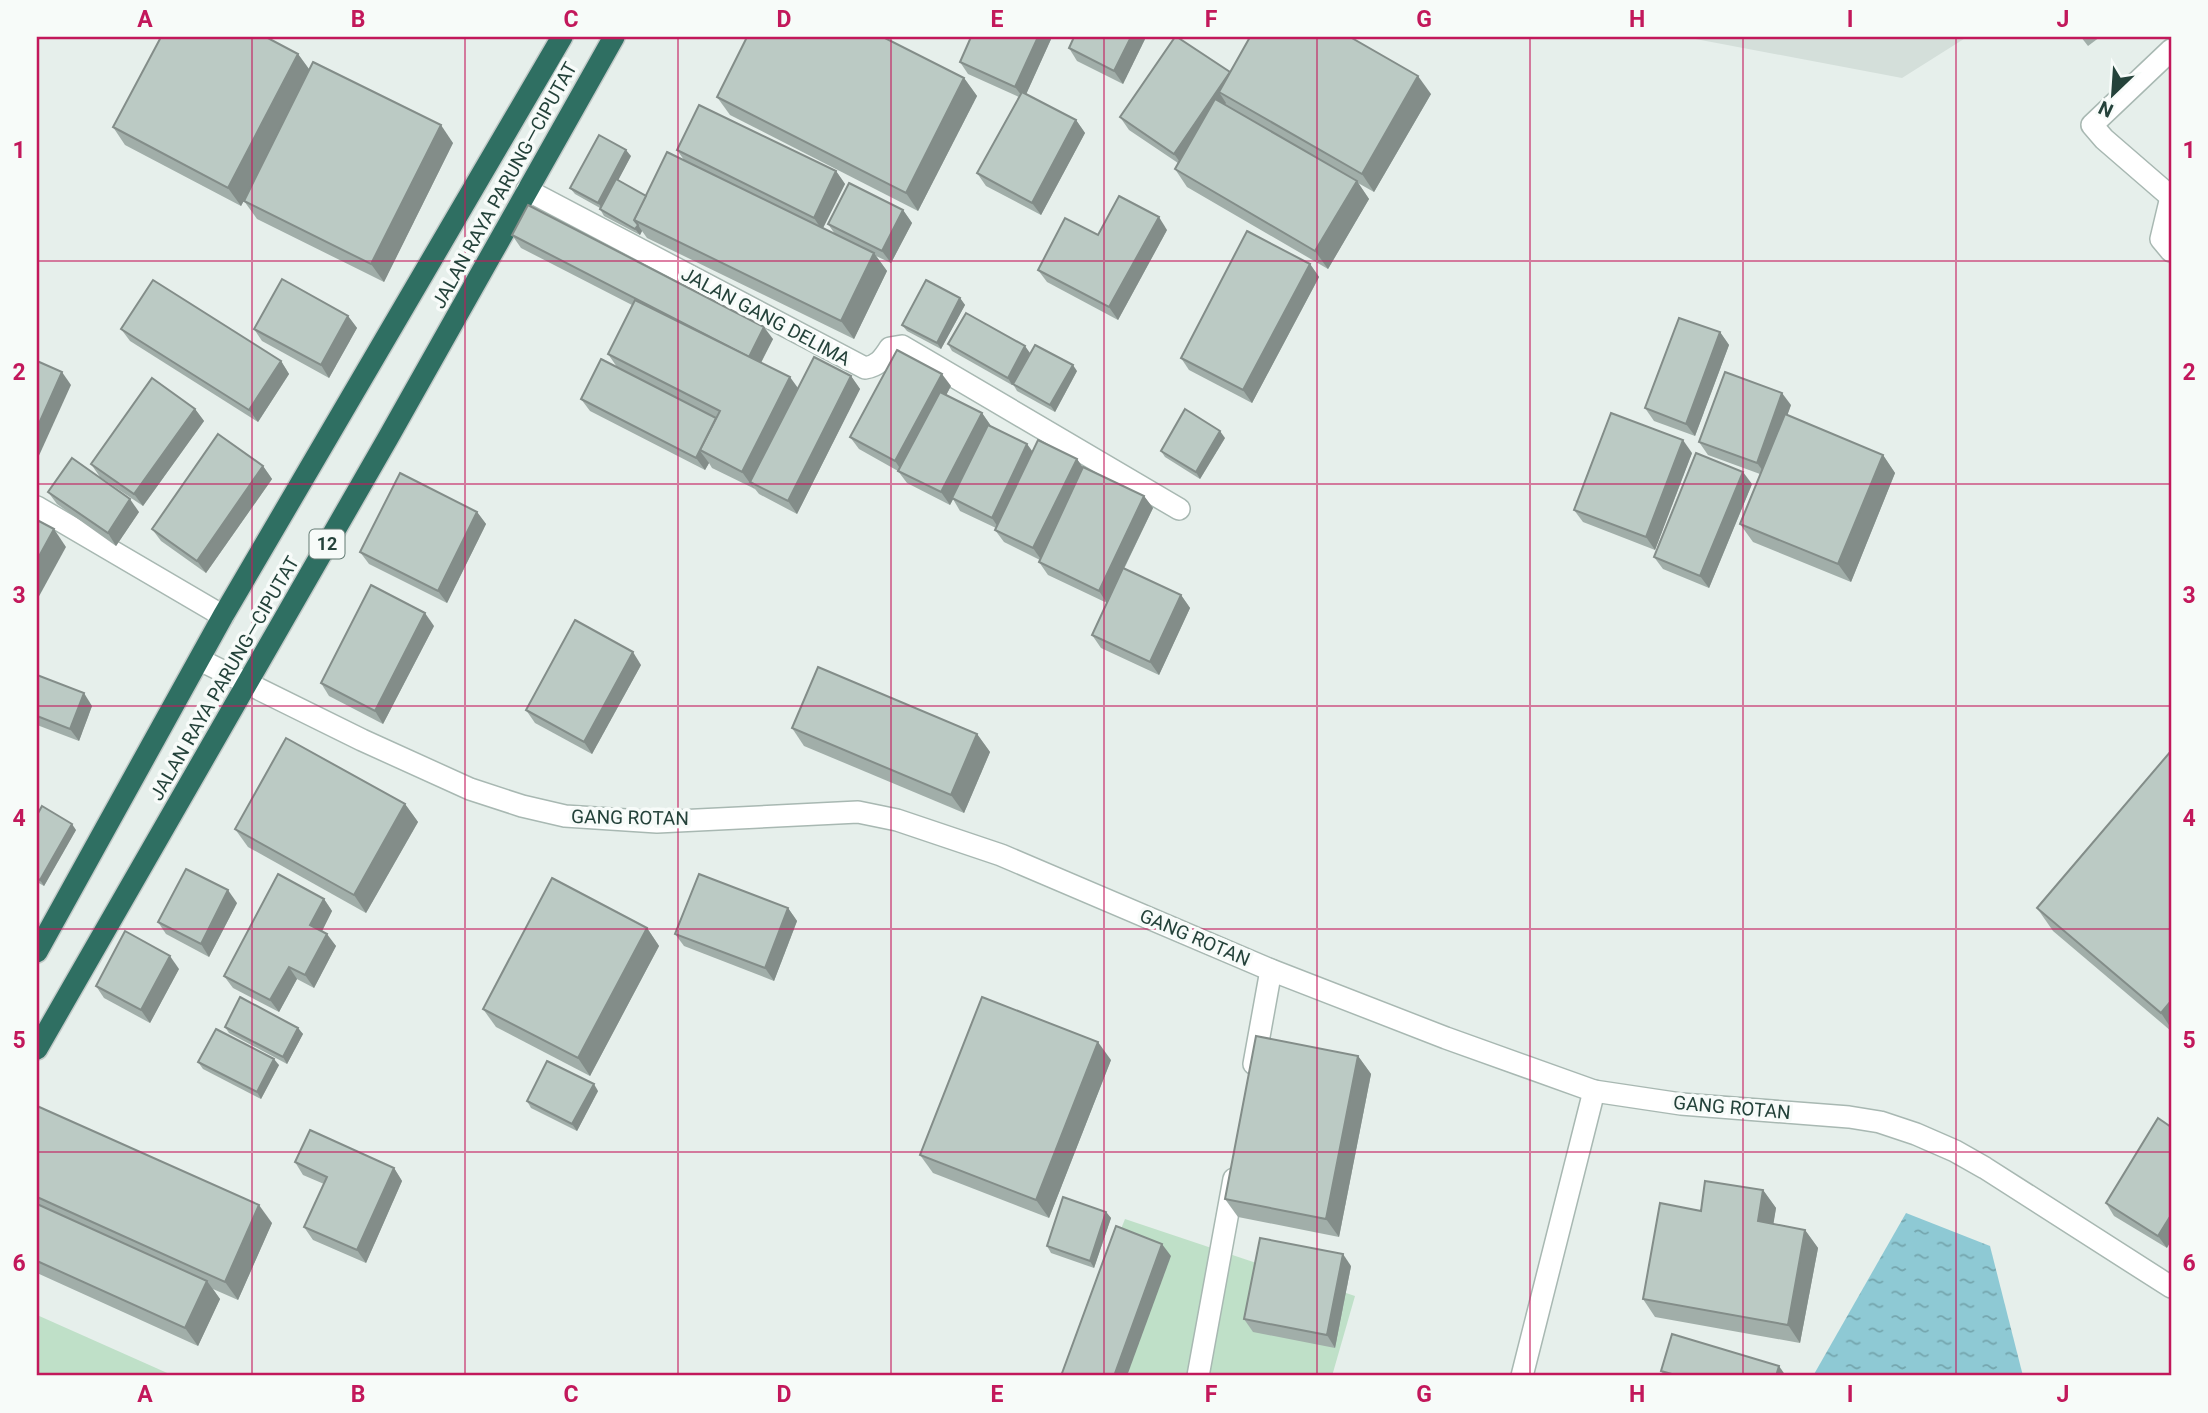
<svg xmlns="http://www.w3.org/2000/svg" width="2208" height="1413" viewBox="0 0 2208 1413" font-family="Roboto,sans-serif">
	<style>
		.built { fill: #d4dfda }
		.grass { fill: #bfe0c8 }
		.water { fill: url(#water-ripples) }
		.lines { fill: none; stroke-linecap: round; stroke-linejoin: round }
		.minor-casing { stroke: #a8b8b2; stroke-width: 24 }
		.highway-casing { stroke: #c2cac8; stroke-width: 24 }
		.minor { stroke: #fff; stroke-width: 21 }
		.highway { stroke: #2f6f62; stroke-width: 21 }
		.wall { fill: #a1aea9 }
		.shaded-wall { fill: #838d89 }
		.building { fill: #bbcac4; stroke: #838d89; stroke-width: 2 }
		.grid { fill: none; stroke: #c2185b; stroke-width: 2; stroke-opacity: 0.55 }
		.labels { text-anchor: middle; stroke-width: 7; stroke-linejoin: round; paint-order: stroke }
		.shield { fill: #f7fbf9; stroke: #637a73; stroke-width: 2 }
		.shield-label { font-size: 18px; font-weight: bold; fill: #24423a }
		.street-label { font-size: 19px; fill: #24423a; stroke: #f7fbf9 }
		.neatline { fill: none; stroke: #c2185b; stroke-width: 2.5 }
		.grid-label { font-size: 23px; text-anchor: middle; font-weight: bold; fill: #c2185b }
	</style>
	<defs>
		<pattern id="water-ripples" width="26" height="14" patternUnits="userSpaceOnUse" patternTransform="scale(1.75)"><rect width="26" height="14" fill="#8ec9d4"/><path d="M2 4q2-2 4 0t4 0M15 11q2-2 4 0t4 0" fill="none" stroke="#74a5ad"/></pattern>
	</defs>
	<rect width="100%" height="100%" fill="#e6efeb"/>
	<polygon class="built" points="1685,37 1967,37 1902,78"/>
	<g class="grass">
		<polygon points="1125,1219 1355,1296 1332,1376 1062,1376"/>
		<polygon points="37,1315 174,1376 37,1376"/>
	</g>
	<polygon class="water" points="1906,1213 1990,1246 2023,1376 1813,1376"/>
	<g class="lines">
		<defs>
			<g id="minor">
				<polyline points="2171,50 2092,125 2104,139 2171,197"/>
				<path d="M527 190 865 368C878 366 883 359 890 348L902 346 1179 509"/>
				<polyline points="2171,197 2161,239 2171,251"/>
				<polyline points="37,507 223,616"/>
				<polyline points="200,660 362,740 470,789 522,806 565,816 657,822 858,812 897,820 1001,855 1271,970 1446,1038 1594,1091 1681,1104 1849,1117 1880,1122 1916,1134 1955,1151 1985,1168 2171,1287"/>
				<polyline points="1254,1064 1271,970"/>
				<polyline points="1198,1376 1234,1179"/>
				<polyline points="1522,1376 1594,1091"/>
			</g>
			<g id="highway">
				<polyline points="37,952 223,616 562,37"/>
				<polyline points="37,1049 388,438 614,37"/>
			</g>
		</defs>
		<use href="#minor" class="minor-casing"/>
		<use href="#highway" class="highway-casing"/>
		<use href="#minor" class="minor"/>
		<use href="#highway" class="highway"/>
	</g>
	<g class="wall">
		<polygon points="971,37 1052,37 1026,94 1076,120 1085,133 1041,215 986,186 977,173 1019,97 968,74 960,62"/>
		<polygon points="1074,37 1146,37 1123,84 1077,61 1069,48"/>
		<polygon points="2081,37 2100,37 2088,46"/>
		<polygon points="298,54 309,69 453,143 384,282 257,219 244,201 259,172 241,206 125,145 113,127"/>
		<polygon points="1230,72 1431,94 1374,192 1358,183 1369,199 1328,269 1187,187 1175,169 1178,163 1129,130 1120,117"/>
		<polygon points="964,78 977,96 918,211 730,115 717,97"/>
		<polygon points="677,150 836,171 845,184 823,228 835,234 828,224 903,210 912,223 891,263 876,256 887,271 854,339 647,238 642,231 640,235 604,216 600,209 600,208 575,194 570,188 631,156 618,180 646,196 684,160"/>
		<polygon points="1167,230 1118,320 1047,282 1038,270"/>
		<polygon points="512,235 773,339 761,363 798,388 851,376 860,389 797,514 759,494 755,489 712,468 709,463 705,470 590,411 581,399 617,367 608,354 632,305 521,248"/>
		<polygon points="1310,264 1319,277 1252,403 1189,370 1181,358"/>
		<polygon points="960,298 965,305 941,349 907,331 902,325"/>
		<polygon points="348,316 357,328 329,378 262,341 254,329"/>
		<polygon points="121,329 281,361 289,374 258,422 130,341"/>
		<polygon points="1720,332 1729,345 1695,436 1654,421 1645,408"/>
		<polygon points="948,344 1030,353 1012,385 952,351"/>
		<polygon points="1077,371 1055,412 1017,391 1013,384"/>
		<polygon points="951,386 946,395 982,413 991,426 1027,444 1033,452 1077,459 1083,468 1144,496 1153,508 1124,569 1181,595 1190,608 1159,675 1101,648 1092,635 1107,603 1048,575 1039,562 1040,560 1004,542 995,530 996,528 960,511 953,499 950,505 907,483 898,471 859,449 850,437"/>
		<polygon points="1791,405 1787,415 1883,455 1895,473 1851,582 1753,542 1740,524 1760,474 1708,455 1699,442"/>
		<polygon points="195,409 204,421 143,506 100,477 91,464"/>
		<polygon points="1225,438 1200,479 1165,457 1161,451"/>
		<polygon points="1692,453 1655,550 1583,522 1574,510"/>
		<polygon points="263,466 272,479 206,573 161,541 152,529"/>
		<polygon points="1752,484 1709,588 1663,569 1654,557"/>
		<polygon points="48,492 139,512 116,546 57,504"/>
		<polygon points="477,512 486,524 447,603 369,564 360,552"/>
		<polygon points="434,626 383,724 329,696 321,683"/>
		<polygon points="641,665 592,754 535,723 526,710"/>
		<polygon points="37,675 92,706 79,741 37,725"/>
		<polygon points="792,728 977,734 990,752 964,813 804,746"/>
		<polygon points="2171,751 2171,1031 2053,931 2037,908"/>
		<polygon points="405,804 418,822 366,913 248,847 235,829"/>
		<polygon points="37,815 76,830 44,886 37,882"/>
		<polygon points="324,899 332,911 322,931 336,946 314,988 297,979 279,1012 233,988 224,976"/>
		<polygon points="237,903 209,957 166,934 158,922"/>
		<polygon points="788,908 797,921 774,981 684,946 675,934"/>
		<polygon points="647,928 659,946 590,1076 496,1027 483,1009"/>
		<polygon points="179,969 150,1023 104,998 96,986"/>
		<polygon points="225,1027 298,1028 303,1034 287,1064 229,1033"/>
		<polygon points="1358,1056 1371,1074 1339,1237 1238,1217 1225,1199"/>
		<polygon points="1111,1060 1049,1218 933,1173 920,1155"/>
		<polygon points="198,1062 279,1065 261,1099 203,1069"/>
		<polygon points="598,1091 577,1131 531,1108 527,1101"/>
		<polygon points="37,1106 272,1223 238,1300 213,1289 220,1299 198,1346 37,1273"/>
		<polygon points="2158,1118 2167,1248 2114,1216 2106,1203"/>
		<polygon points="295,1162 394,1168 402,1181 366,1263 313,1240 304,1227 324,1184 303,1175"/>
		<polygon points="1763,1190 1776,1208 1773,1224 1805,1230 1818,1248 1800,1343 1655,1317 1643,1299 1701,1211"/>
		<polygon points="1106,1212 1111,1218 1094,1268 1051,1253 1047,1246"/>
		<polygon points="1351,1266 1335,1348 1253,1332 1244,1319"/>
		<polygon points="1661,1371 1786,1376 1665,1376"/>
	</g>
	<g class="shaded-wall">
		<polygon points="1038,37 1052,37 1024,99 1015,87"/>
		<polygon points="1131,37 1146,37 1123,84 1114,71"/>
		<polygon points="298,54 311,72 241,206 228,188"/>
		<polygon points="1230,72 1219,92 1226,103 1183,166 1174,154"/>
		<polygon points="1418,76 1431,94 1374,192 1362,174"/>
		<polygon points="964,78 977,96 918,211 906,193"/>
		<polygon points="1076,120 1085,133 1041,215 1032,203"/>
		<polygon points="441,125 453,143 384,282 371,264"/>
		<polygon points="626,150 631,156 603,209 598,203"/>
		<polygon points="836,171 845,184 822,230 814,218"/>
		<polygon points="1357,181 1369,199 1328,269 1315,251"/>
		<polygon points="903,210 912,223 891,263 882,251"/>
		<polygon points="1159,217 1167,230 1118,320 1109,307"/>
		<polygon points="638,225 642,231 640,235 635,229"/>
		<polygon points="874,253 887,271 854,339 841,321"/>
		<polygon points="1310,264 1319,277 1252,403 1243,390"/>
		<polygon points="960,298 965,305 941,349 937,343"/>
		<polygon points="348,316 357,328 329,378 321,365"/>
		<polygon points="764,327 773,339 757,370 749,357"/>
		<polygon points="1720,332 1729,345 1695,436 1686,424"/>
		<polygon points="1025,346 1030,353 1012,385 1008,378"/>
		<polygon points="281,361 289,374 258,422 249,410"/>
		<polygon points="1073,365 1077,371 1055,412 1050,405"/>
		<polygon points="62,372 71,385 37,460 37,428"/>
		<polygon points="942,374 951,386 904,474 895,461"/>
		<polygon points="851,376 860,389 797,514 788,501"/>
		<polygon points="790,377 803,395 750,482 755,490 742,472"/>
		<polygon points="1782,393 1791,405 1766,475 1757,463"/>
		<polygon points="195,409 204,421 143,506 134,494"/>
		<polygon points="982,413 991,426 950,505 941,492"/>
		<polygon points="1220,431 1225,438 1200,479 1196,472"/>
		<polygon points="1683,440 1692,453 1655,550 1646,537"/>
		<polygon points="1027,444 1036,457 1000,530 992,518"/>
		<polygon points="700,451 709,463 705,470 696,458"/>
		<polygon points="1883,455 1895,473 1851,582 1838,564"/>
		<polygon points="1077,459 1086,472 1042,561 1033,548"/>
		<polygon points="263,466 272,479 206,573 197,561"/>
		<polygon points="1743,472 1752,484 1709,588 1700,576"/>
		<polygon points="1144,496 1153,508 1107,603 1099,591"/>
		<polygon points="130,499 139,512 116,546 108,533"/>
		<polygon points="477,512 486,524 447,603 438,591"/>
		<polygon points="54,529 66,547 37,600 37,560"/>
		<polygon points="1181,595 1190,608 1159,675 1150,662"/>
		<polygon points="425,613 434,626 383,724 375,711"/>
		<polygon points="633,652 641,665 592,754 584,742"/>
		<polygon points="84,693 92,706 79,741 70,729"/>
		<polygon points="977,734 990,752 964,813 951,795"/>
		<polygon points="405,804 418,822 366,913 354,895"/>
		<polygon points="72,824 76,830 44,886 40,880"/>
		<polygon points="228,890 237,903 209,957 201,944"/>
		<polygon points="324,899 332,911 319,937 310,925"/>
		<polygon points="788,908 797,921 774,981 765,968"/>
		<polygon points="647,928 659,946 590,1076 578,1058"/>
		<polygon points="327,934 336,946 314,988 305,975"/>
		<polygon points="170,956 179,969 150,1023 141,1010"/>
		<polygon points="289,967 297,979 279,1012 270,1000"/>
		<polygon points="2171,1001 2171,1028 2161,1013"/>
		<polygon points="298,1028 303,1034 287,1064 283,1057"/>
		<polygon points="1098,1042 1111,1060 1049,1218 1036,1200"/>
		<polygon points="1358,1056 1371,1074 1339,1237 1326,1219"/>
		<polygon points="274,1059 279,1065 261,1099 257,1092"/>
		<polygon points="594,1084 598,1091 577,1131 572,1124"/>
		<polygon points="394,1168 402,1181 366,1263 357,1250"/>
		<polygon points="1763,1190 1776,1208 1771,1239 1758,1221"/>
		<polygon points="259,1205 272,1223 238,1300 225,1282"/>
		<polygon points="1106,1212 1111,1218 1094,1268 1090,1261"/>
		<polygon points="2171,1215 2171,1241 2167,1248 2158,1236"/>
		<polygon points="1805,1230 1818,1248 1800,1343 1788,1325"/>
		<polygon points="1162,1244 1171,1256 1127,1376 1114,1376"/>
		<polygon points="1343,1254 1351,1266 1335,1348 1327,1335"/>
		<polygon points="207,1281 220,1299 198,1346 185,1328"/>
		<polygon points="1779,1366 1786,1376 1776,1376"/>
	</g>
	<g class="building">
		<polygon points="161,37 266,37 298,54 228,188 113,127"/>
		<polygon points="747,37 883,37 964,78 906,193 717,97"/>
		<polygon points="971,37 1038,37 1015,87 960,62"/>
		<polygon points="1074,37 1131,37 1114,71 1069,48"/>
		<polygon points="1175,37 1177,37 1230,72 1174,154 1120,117"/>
		<polygon points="1250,37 1350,37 1418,76 1362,174 1219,92"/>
		<polygon points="313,62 441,125 371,264 244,201"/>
		<polygon points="1022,92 1076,120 1032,203 977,173"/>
		<polygon points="1215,99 1357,181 1315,251 1175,169"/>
		<polygon points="699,105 836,171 814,218 677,150"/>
		<polygon points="599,135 626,150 598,203 570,188"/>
		<polygon points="667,152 874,253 841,321 634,220"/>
		<polygon points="616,179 646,196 634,220 638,225 635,229 600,209"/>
		<polygon points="849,183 903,210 882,251 828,224"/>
		<polygon points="1119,196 1159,217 1109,307 1038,270 1065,218 1098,235"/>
		<polygon points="528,205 764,327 749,357 512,235"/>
		<polygon points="1247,231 1310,264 1243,390 1181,358"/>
		<polygon points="282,279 348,316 321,365 254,329"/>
		<polygon points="153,280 281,361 249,410 121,329"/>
		<polygon points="926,280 960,298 937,343 902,325"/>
		<polygon points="635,300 790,377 742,472 700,450 720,411 608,354"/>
		<polygon points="966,313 1025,346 1008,378 948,344"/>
		<polygon points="1679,318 1720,332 1686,424 1645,408"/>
		<polygon points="1035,345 1073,365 1050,405 1013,384"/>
		<polygon points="897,350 942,374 895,461 850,437"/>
		<polygon points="814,357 851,376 788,501 750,482"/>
		<polygon points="601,359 716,418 696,458 581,399"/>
		<polygon points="37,361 62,372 37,428"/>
		<polygon points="1725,372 1782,393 1757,463 1699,442"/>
		<polygon points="152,378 195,409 134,494 91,464"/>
		<polygon points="940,392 982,413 941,492 898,471"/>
		<polygon points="1185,409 1220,431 1196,472 1161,451"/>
		<polygon points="1611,413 1683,440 1646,537 1574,510"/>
		<polygon points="1785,414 1883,455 1838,564 1740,524"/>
		<polygon points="988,425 1027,444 992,518 952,498"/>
		<polygon points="218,434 263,466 197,561 152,529"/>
		<polygon points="1038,440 1077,459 1033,548 995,530"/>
		<polygon points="1696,453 1743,472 1700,576 1654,557"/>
		<polygon points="72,458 130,499 108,533 48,492"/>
		<polygon points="1083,467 1144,496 1099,591 1039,562"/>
		<polygon points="400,473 477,512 438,591 360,552"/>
		<polygon points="37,520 54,529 37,560"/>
		<polygon points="1123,568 1181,595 1150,662 1092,635"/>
		<polygon points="371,585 425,613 375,711 321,683"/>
		<polygon points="575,620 633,652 584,742 526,710"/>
		<polygon points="818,667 977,734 951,795 792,728"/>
		<polygon points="37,675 84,693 70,729 37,716"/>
		<polygon points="286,738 405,804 354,895 235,829"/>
		<polygon points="2171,751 2171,1001 2161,1013 2037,908"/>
		<polygon points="42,806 72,824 40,880 37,878 37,815"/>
		<polygon points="186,869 228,890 201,944 158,922"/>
		<polygon points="278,874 324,899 310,925 327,934 305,975 289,967 270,1000 224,976"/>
		<polygon points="699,874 788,908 765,968 675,934"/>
		<polygon points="552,878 647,928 578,1058 483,1009"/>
		<polygon points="125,931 170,956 141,1010 96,986"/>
		<polygon points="240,997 298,1028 283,1057 225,1027"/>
		<polygon points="982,997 1098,1042 1036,1200 920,1155"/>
		<polygon points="216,1029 274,1059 257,1092 198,1062"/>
		<polygon points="1256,1036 1358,1056 1326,1219 1225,1199"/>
		<polygon points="547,1061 594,1084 572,1124 527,1101"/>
		<polygon points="37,1106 259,1205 225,1282 37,1197"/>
		<polygon points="2158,1118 2171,1127 2171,1215 2158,1236 2106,1203"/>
		<polygon points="310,1130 394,1168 357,1250 304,1227 327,1177 295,1162"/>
		<polygon points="1705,1181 1763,1190 1758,1221 1805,1230 1788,1325 1643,1299 1660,1203 1701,1211"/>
		<polygon points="1063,1197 1106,1212 1090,1261 1047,1246"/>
		<polygon points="37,1204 207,1281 185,1328 37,1261"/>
		<polygon points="1116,1226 1162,1244 1114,1376 1061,1376"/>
		<polygon points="1260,1238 1343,1254 1327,1335 1244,1319"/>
		<polygon points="1672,1334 1779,1366 1776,1376 1679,1376 1661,1371"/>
	</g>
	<path class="grid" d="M252 37V1376M465 37V1376M678 37V1376M891 37V1376M1104 37V1376M1317 37V1376M1530 37V1376M1743 37V1376M1956 37V1376M37 261H2171M37 484H2171M37 706H2171M37 929H2171M37 1152H2171"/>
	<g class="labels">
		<rect class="shield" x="309.5" y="529.5" width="35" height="29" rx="5"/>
		<g class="shield-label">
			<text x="327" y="550">12</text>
		</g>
		<g class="street-label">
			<text transform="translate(504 185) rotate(-61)" y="7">JALAN RAYA PARUNG—CIPUTAT</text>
			<text transform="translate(766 316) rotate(28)" y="7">JALAN GANG DELIMA</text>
			<text transform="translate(224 678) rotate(-60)" y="7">JALAN RAYA PARUNG—CIPUTAT</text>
			<text transform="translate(630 817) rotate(1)" y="7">GANG ROTAN</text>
			<text transform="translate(1195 937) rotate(23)" y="7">GANG ROTAN</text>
			<text transform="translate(1732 1107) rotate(5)" y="7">GANG ROTAN</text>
		</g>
	</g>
	<rect width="2208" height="1413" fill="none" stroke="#f7fbf9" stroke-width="77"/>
	<g transform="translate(2113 94) rotate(205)" stroke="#f7fbf9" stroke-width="5" paint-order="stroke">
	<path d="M0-5L12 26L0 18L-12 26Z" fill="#24423a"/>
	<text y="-10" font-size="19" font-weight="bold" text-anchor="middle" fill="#24423a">N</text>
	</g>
	<rect x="38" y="38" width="2132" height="1336" class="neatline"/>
	<g class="grid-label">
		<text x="145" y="27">A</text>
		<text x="358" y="27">B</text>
		<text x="571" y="27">C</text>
		<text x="784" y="27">D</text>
		<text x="997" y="27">E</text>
		<text x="1211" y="27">F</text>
		<text x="1424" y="27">G</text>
		<text x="1637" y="27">H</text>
		<text x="1850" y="27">I</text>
		<text x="2063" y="27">J</text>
		<text x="19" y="158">1</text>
		<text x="2189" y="158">1</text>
		<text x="19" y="380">2</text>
		<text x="2189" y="380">2</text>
		<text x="19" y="603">3</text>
		<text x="2189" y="603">3</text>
		<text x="19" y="826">4</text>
		<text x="2189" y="826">4</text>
		<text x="19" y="1048">5</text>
		<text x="2189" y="1048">5</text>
		<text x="19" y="1271">6</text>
		<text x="2189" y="1271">6</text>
		<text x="145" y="1402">A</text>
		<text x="358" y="1402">B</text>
		<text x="571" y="1402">C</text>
		<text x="784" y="1402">D</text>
		<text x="997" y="1402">E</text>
		<text x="1211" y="1402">F</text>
		<text x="1424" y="1402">G</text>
		<text x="1637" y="1402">H</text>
		<text x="1850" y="1402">I</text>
		<text x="2063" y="1402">J</text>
	</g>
</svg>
